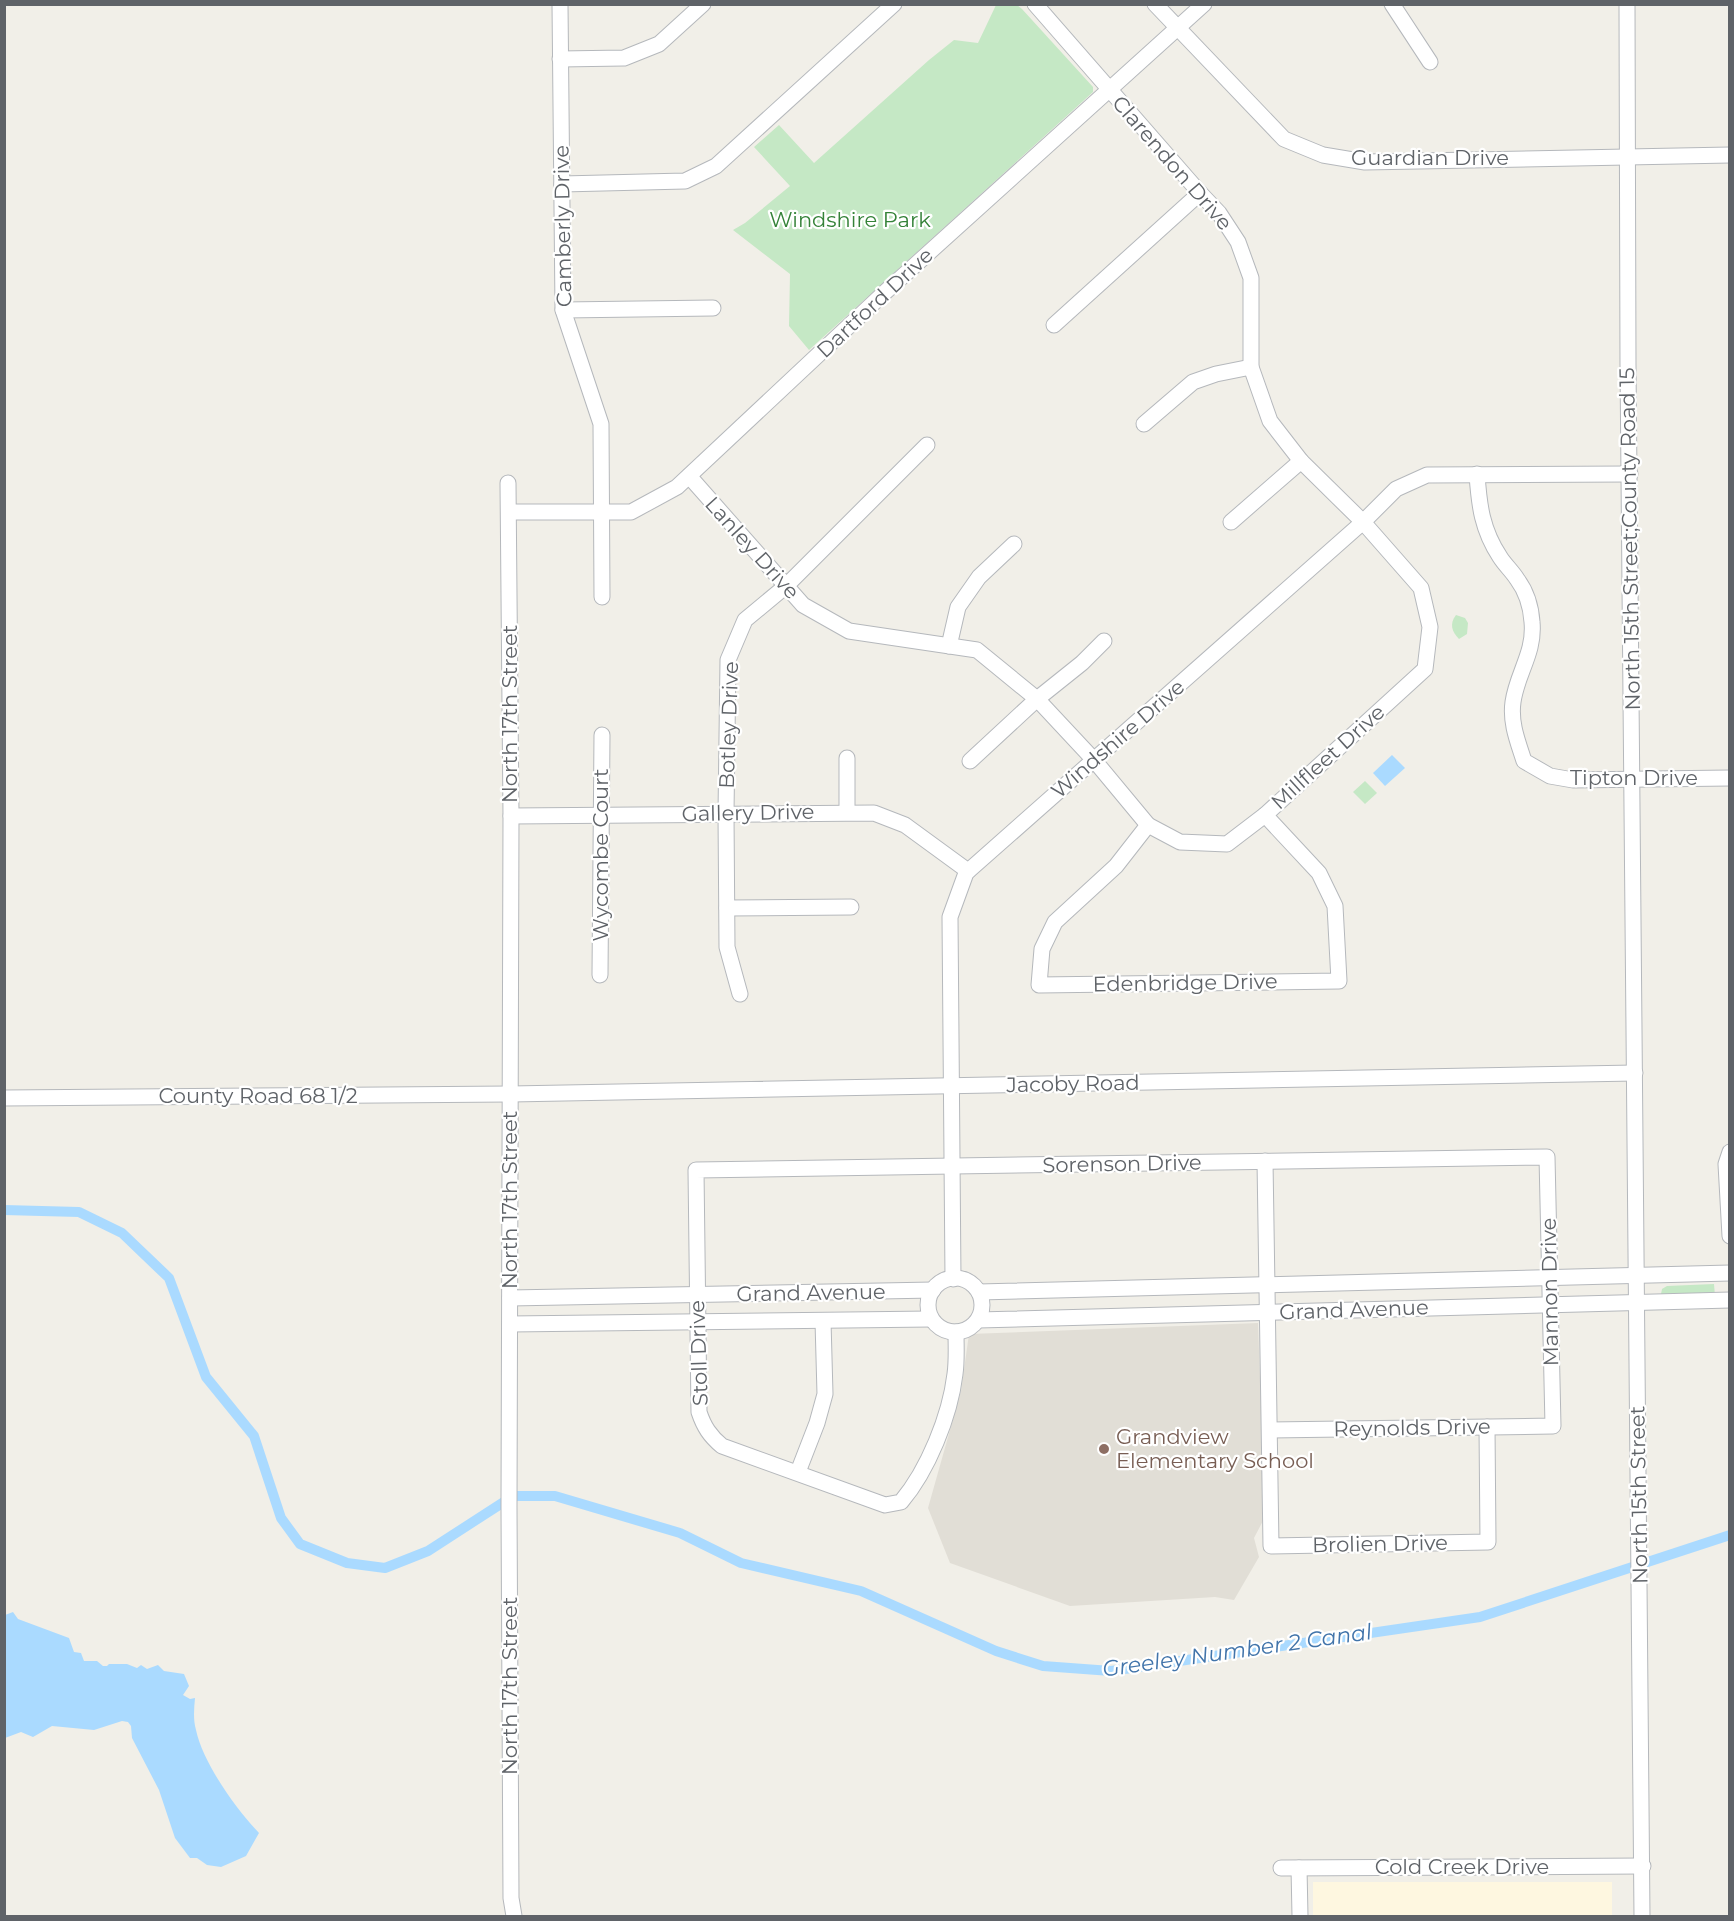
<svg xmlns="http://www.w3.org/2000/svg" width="1734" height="1921" viewBox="0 0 1734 1921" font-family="Montserrat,sans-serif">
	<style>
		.commercial { fill: #fef7e0 }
		.education { fill: #e1ded6 }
		.green { fill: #c5e8c5 }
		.water { fill: #aadaff }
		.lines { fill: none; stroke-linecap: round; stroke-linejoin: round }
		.canal { stroke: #aadaff; stroke-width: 10 }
		.minor-casing { stroke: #b5b8bc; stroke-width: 17 }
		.minor { stroke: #fff; stroke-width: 15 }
		.education-dot { fill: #8d6e63; stroke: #fff; stroke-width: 2 }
		.labels { text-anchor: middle; stroke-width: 4.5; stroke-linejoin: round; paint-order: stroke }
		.street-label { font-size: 21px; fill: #5f6368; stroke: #fff }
		.park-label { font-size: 21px; fill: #348238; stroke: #fff }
		.education-label { font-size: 21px; fill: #785e54; stroke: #fff; text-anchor: start }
		.water-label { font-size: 22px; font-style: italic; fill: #4174aa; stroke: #fff }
	</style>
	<rect width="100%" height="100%" fill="#f1efe8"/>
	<rect class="commercial" x="1313" y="1882" width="299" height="34"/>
	<polygon class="education" points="1258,1323 1265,1517 1254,1538 1259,1557 1234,1600 1215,1597 1070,1606 950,1563 928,1508 961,1391 969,1334"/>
	<g class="green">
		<polygon points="996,5 1017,5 1022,9 1093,87 1093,92 809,350 789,326 790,274 733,230 745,223 790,186 754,147 779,125 814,163 929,60 954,40 978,43"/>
		<path d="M1456 615 1465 618 1468 623 1467 634 1459 639C1452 632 1449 624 1456 615Z"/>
		<polygon points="1365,781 1377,793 1365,804 1353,792"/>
		<polygon points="1714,1284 1715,1296 1661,1294 1662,1289 1667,1286"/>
	</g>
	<g class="water">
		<polygon points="1392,755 1405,768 1385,786 1373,773"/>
		<path d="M13 1612 18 1619 69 1638 74 1652 81 1653 84 1661H97L103 1666H107L109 1664H127L137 1668 141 1665 147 1669 158 1665 164 1671 184 1674 189 1686 183 1695 190 1699 195 1698C194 1709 193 1719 196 1730 203 1763 236 1809 259 1833L246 1856 221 1867 207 1865 197 1858H190L175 1838 159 1790 132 1738 131 1726 128 1722 122 1721 94 1730 52 1726 33 1737 21 1732 5 1738V1615Z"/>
	</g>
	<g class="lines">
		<polyline class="canal" points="4,1210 79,1212 122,1233 169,1278 206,1377 254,1436 281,1518 300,1544 347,1563 385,1568 428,1551 513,1496 555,1496 680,1533 741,1563 861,1591 996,1651 1043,1666 1111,1671 1480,1617 1730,1535"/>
		<defs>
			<g id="minor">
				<polyline points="560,4 563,310 601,424 602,597"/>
				<polyline points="1155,4 1284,139 1323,155 1365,162 1730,155"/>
				<polyline points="1392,4 1430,62"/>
				<polyline points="1627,4 1628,365 1642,1916"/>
				<polyline points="560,59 624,58 659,44 703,4"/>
				<polyline points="562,184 685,181 716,166 894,4"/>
				<polyline points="563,310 713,308"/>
				<polyline points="1054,325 1200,193"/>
				<polyline points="1144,424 1193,382 1216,374 1251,367"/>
				<path d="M1477 474C1479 505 1482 530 1500 557 1505 565 1512 571 1517 579 1526 591 1531 607 1532 622 1535 653 1517 673 1513 702 1510 723 1518 742 1524 761L1550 776 1573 780 1730 778"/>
				<polyline points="689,476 803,605 849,631 977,650 1037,699 1094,760 1148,825 1180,842 1227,844 1265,815 1425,669 1430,627 1421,588 1363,522 1301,461 1270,421 1251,367 1251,278 1238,242 1219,213 1200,193 1035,4"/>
				<polyline points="508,483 511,816 509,1506 511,1898 514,1916"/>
				<polyline points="509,512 631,512 677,487 883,294 1204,4"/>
				<polyline points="1231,522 1301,461"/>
				<polyline points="949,646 958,607 979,577 1014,544"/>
				<polyline points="847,758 847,812"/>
				<polyline points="970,761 1037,699 1082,663 1104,641"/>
				<polyline points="511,816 874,813 905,825 968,871"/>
				<polyline points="1148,825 1116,866 1055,922 1042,949 1039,985 1339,981 1335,906 1319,873 1265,815"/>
				<polyline points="727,908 851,907"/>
				<polyline points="600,975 602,735"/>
				<polyline points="740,994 727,947 726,814 728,660 745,620 786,586 927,445"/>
				<polyline points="4,1098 511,1094 1635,1073"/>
				<polyline points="1730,1152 1726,1164 1730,1236"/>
				<polyline points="1265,1161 1271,1546 1488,1542 1487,1427"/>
				<circle cx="955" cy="1305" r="27"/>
				<polyline points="953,1279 950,917 966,873 1363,522 1396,489 1427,475 1630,474"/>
				<polyline points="979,1292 1730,1273"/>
				<polyline points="510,1298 933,1290"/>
				<polyline points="978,1320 1730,1300"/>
				<polyline points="510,1324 931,1319"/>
				<path d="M956 1332C956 1346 957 1360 955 1374 950 1416 928 1470 901 1502L885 1505 722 1446C710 1436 704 1427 699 1412L696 1170 1547 1157 1553 1426 1270 1430"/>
				<polyline points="798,1472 817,1423 825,1394 823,1321"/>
				<polyline points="1281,1868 1643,1866"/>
				<polyline points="1299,1868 1300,1916"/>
			</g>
		</defs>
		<use href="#minor" class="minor-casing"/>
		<use href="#minor" class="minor"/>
	</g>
	<circle class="education-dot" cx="1104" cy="1449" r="6"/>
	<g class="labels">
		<g class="street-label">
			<text x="1430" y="165">Guardian Drive</text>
			<text transform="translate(1172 163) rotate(49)" y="7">Clarendon Drive</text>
			<text transform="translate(563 226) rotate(-91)" y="7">Camberly Drive</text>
			<text transform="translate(875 303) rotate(-43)" y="7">Dartford Drive</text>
			<text transform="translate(1630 539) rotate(-91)" y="7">North 15th Street;County Road 15</text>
			<text transform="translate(752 548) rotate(48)" y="7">Lanley Drive</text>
			<text transform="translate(510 714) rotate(-90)" y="7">North 17th Street</text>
			<text transform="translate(729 725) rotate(-88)" y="7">Botley Drive</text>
			<text transform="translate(1118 739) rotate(-41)" y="7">Windshire Drive</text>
			<text transform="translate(1328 757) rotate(-42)" y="7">Millfleet Drive</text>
			<text x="1634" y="785">Tipton Drive</text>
			<text transform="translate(748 813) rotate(-1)" y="7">Gallery Drive</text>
			<text transform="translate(601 855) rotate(-90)" y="7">Wycombe Court</text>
			<text transform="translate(1185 983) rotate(-1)" y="7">Edenbridge Drive</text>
			<text transform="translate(1073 1084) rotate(-1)" y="7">Jacoby Road</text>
			<text x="258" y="1103">County Road 68 1/2</text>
			<text transform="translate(1122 1164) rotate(-1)" y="7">Sorenson Drive</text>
			<text transform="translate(510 1200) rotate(-90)" y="7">North 17th Street</text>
			<text transform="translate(1550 1292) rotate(-91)" y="7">Mannon Drive</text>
			<text transform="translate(811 1293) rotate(-1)" y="7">Grand Avenue</text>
			<text transform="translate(1354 1310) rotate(-2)" y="7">Grand Avenue</text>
			<text transform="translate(699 1353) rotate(-92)" y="7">Stoll Drive</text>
			<text transform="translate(1412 1428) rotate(-1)" y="7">Reynolds Drive</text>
			<text transform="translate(1639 1495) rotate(-91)" y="7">North 15th Street</text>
			<text transform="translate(1380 1544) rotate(-1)" y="7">Brolien Drive</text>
			<text transform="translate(510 1686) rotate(-90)" y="7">North 17th Street</text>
			<text x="1462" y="1874">Cold Creek Drive</text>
		</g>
		<g class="park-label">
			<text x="850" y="227">Windshire Park</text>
		</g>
		<g class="education-label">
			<text x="1116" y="1444">Grandview<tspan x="1116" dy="24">Elementary School</tspan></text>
		</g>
		<g class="water-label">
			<text transform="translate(1237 1650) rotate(-8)" y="8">Greeley Number 2 Canal</text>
		</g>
	</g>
	<rect width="1734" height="1921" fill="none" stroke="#5f6368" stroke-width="12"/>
</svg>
